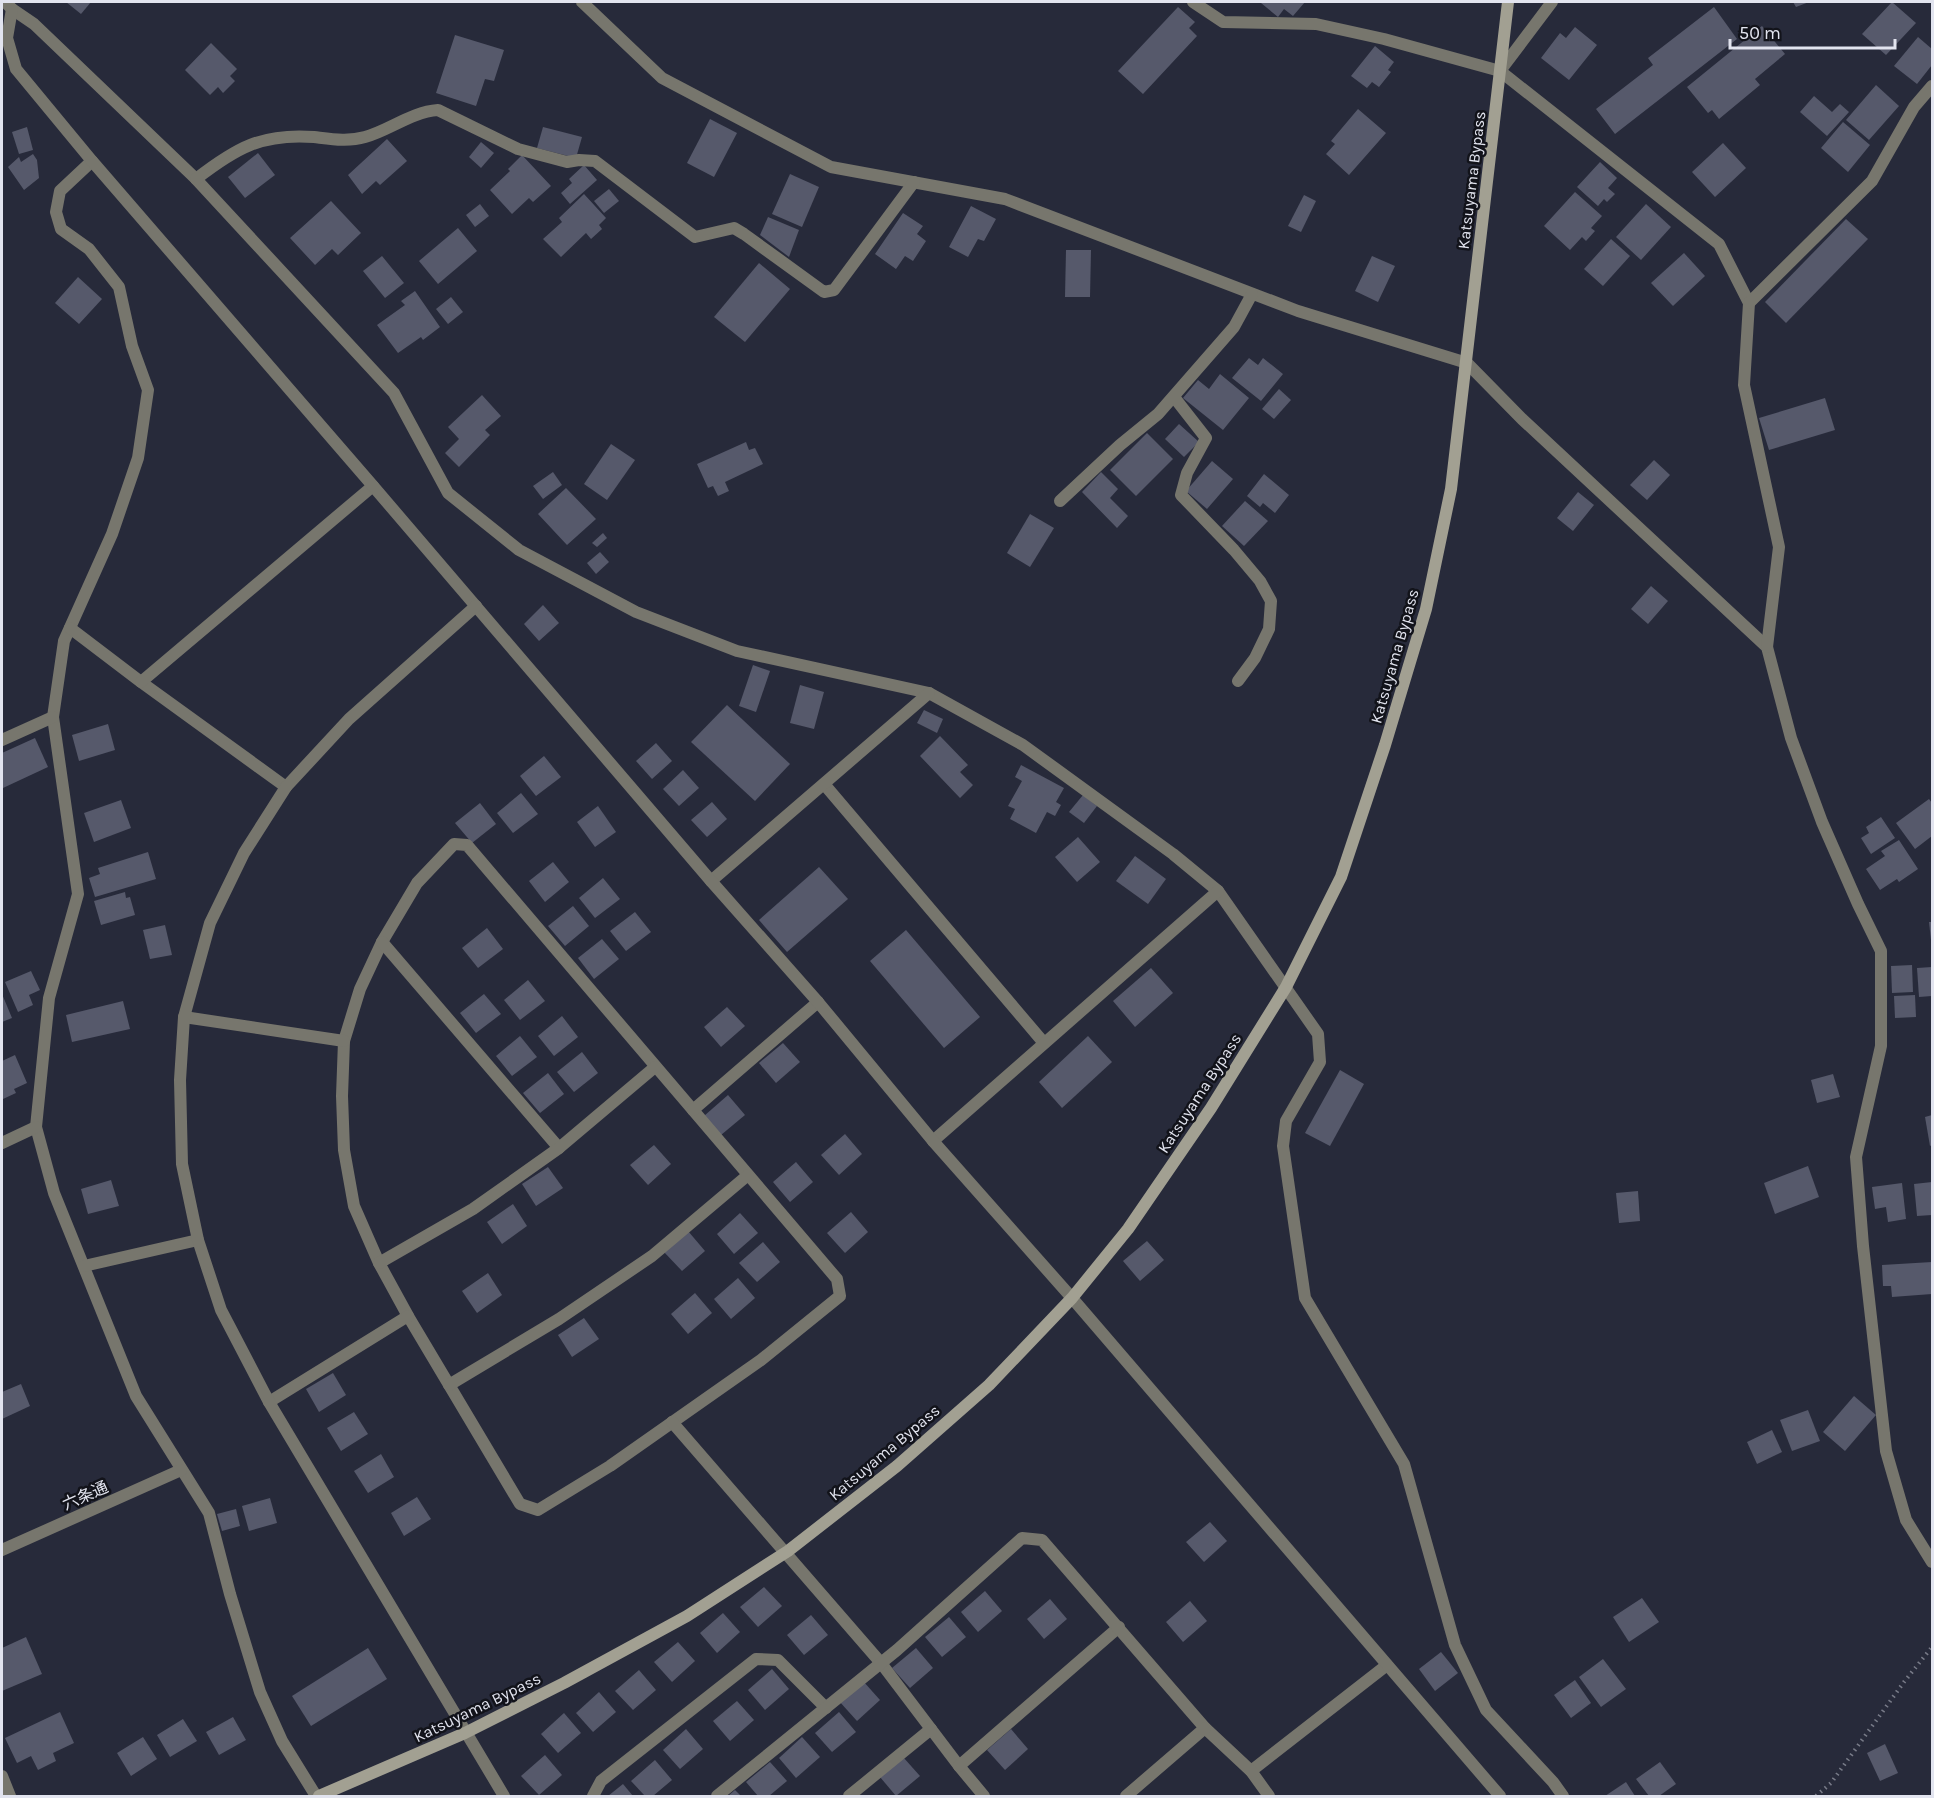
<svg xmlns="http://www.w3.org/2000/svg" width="1934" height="1798" viewBox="0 0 1934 1798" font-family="Karla,'Noto Sans JP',sans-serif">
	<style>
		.building { fill: #56596b }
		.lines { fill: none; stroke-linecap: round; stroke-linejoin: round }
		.path { stroke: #787b88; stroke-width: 4; stroke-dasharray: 1.5 4.5; stroke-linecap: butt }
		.minor { stroke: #77766d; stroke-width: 12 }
		.tertiary { stroke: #77766d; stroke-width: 12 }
		.secondary { stroke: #a2a092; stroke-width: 12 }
		.labels { text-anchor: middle; stroke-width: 5; stroke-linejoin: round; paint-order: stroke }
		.street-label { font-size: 16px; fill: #e2e4ef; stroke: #12131a }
	</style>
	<rect width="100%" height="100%" fill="#272a3a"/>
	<g class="building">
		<polygon points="66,2 91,2 81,14"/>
		<polygon points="1263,2 1305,2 1293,16 1284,9 1278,17 1261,3"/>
		<polygon points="1793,2 1809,2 1796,7"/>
		<polygon points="1892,2 1916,23 1886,55 1862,34"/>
		<polygon points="1178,7 1195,22 1189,28 1197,36 1143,94 1118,71"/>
		<polygon points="1714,7 1737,39 1615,134 1596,109 1653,65 1648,58"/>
		<polygon points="1762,26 1785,54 1755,79 1760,85 1719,119 1712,110 1708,113 1687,87"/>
		<polygon points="1575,27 1597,45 1569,80 1541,58 1560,33 1566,38"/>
		<polygon points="455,35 504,50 494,81 485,79 476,106 436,93"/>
		<polygon points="1918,37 1932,49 1932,65 1917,84 1894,66"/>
		<polygon points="211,43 237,69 230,76 235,81 223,93 218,87 210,95 185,70"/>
		<polygon points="1375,46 1394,62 1388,70 1391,72 1379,87 1372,82 1367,88 1351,76"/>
		<polygon points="1876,85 1899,106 1869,140 1846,120"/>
		<polygon points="1814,96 1832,112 1840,104 1849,112 1827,136 1800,112"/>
		<polygon points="1358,109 1386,133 1349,175 1326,154 1335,144 1331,141"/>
		<polygon points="710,119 737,133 714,177 687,163"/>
		<polygon points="1843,122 1870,145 1848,172 1821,148"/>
		<polygon points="27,127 33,150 19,154 12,132"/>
		<polygon points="543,127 582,137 576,158 537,148"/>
		<polygon points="387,139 407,161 380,185 376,181 362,194 348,175"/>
		<polygon points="481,142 494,153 481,168 469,157"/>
		<polygon points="1723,143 1746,168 1715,197 1692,172"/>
		<polygon points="258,153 275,175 245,198 228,177"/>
		<polygon points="33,154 37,160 39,178 24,190 8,167 19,157 21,162"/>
		<polygon points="522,155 551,186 533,202 529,198 512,214 490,190 510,171 508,169"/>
		<polygon points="1600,162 1617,178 1608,188 1615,194 1607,202 1604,199 1598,206 1577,187"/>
		<polygon points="584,165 597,180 570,204 561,193 572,183 569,179"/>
		<polygon points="790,174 819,187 802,227 772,214"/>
		<polygon points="609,189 619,201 604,213 594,201"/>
		<polygon points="1575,192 1602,216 1591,228 1595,231 1586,241 1582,237 1570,250 1544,226"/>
		<polygon points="584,194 606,218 599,225 602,229 591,239 586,233 561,257 543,239 562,222 559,218"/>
		<polygon points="1304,195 1316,201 1301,232 1288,226"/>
		<polygon points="331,201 361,233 338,255 332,249 315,265 290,238"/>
		<polygon points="480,204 489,216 475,227 466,215"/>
		<polygon points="1646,204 1671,227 1641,260 1616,237"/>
		<polygon points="971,206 996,219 984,241 978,239 968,257 949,247"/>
		<polygon points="903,213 923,226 917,234 926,241 913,261 905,256 896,269 875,254"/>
		<polygon points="768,217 799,230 789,257 760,235"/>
		<polygon points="1846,219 1868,239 1786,323 1765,302"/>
		<polygon points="458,228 477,251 438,284 419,261"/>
		<polygon points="1611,239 1630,256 1603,286 1584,269"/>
		<polygon points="1066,250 1091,250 1090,297 1065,297"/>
		<polygon points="1684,253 1705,276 1673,306 1651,283"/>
		<polygon points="382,256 404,283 385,298 363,271"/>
		<polygon points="1372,256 1395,266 1378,302 1355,291"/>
		<polygon points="759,263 790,289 745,342 714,317"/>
		<polygon points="78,277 102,299 79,324 55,303"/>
		<polygon points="415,291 440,327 423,340 421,337 398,353 377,325 405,305 401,301"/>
		<polygon points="451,297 463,312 448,324 436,309"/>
		<polygon points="1249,358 1258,365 1263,358 1283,374 1261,401 1232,378"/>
		<polygon points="1220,374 1249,398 1223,430 1183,398 1198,380 1209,389"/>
		<polygon points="1279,389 1291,400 1274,419 1262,409"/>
		<polygon points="482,395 501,416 485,430 490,435 459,467 445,453 459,439 448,427"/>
		<polygon points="1825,398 1835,430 1769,450 1759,418"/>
		<polygon points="1179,424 1199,442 1184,457 1165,439"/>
		<polygon points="1147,433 1173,459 1136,496 1110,470"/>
		<polygon points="746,442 749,450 755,448 763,464 725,482 729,491 718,496 713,486 708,488 697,464"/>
		<polygon points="611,444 635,460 607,500 584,484"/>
		<polygon points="1654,460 1670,475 1647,500 1630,485"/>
		<polygon points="1212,461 1233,479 1207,509 1186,491"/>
		<polygon points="553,472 562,485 543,499 533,486"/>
		<polygon points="1101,472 1118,489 1110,498 1128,516 1117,528 1082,492"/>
		<polygon points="1264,474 1289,495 1275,513 1263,503 1260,507 1247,496"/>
		<polygon points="566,488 596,519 567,545 538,514"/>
		<polygon points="1578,492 1594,505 1573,531 1557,518"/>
		<polygon points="1245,501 1268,521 1244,546 1222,526"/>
		<polygon points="1030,514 1054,528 1030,567 1007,553"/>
		<polygon points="603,533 607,538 597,547 592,543"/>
		<polygon points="600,552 609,562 596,574 587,563"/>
		<polygon points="1651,586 1668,601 1648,624 1631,609"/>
		<polygon points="543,605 559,623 539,641 524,624"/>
		<polygon points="753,665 770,671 756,712 739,706"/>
		<polygon points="800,685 824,692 814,729 790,723"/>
		<polygon points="727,705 790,764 755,801 691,742"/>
		<polygon points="924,710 943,719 937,733 917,723"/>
		<polygon points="108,724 115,750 79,761 72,735"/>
		<polygon points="940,736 968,765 960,772 973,785 960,798 920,756"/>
		<polygon points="35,738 48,767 3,788 2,785 2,753"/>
		<polygon points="656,743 672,761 652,779 636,761"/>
		<polygon points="544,756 561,777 536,796 520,776"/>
		<polygon points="1021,765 1064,788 1056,802 1061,805 1055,816 1047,812 1036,833 1010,819 1015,809 1008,806 1022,781 1015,777"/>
		<polygon points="683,770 699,788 679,806 663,789"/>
		<polygon points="521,793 538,814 513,833 497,813"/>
		<polygon points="1083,795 1097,806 1084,823 1069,812"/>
		<polygon points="1929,799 1932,803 1932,836 1915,849 1896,823"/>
		<polygon points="121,800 131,828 94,842 84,813"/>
		<polygon points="712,802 727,819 707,837 691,820"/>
		<polygon points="480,803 496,824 472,843 455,823"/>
		<polygon points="598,806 616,832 595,847 577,822"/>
		<polygon points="1881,817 1895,838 1871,854 1861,838 1869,833 1866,827"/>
		<polygon points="1078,837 1100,862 1077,882 1055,857"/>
		<polygon points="1899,840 1918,869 1899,882 1897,879 1880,890 1866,869 1885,856 1881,851"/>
		<polygon points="148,852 156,879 95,897 89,878 100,874 98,868"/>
		<polygon points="1135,856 1166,879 1148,904 1116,881"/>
		<polygon points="553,862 569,882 545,902 529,881"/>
		<polygon points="819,867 848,899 787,952 759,920"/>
		<polygon points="603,878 620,899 595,918 579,898"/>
		<polygon points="125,892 126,898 130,897 135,915 101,925 94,901"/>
		<polygon points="573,906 589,926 565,946 548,926"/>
		<polygon points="635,912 651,932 626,951 610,931"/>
		<polygon points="1929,922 1932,922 1932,940 1931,940"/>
		<polygon points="165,925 172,955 150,959 143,930"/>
		<polygon points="487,928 503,949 478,968 462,948"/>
		<polygon points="906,930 980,1017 944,1048 870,961"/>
		<polygon points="602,939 619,959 594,979 578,958"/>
		<polygon points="1912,965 1913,992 1892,993 1891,966"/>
		<polygon points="1932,967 1932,996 1919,997 1917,968"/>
		<polygon points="1151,968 1173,993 1135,1027 1113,1001"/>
		<polygon points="31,971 40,990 29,995 33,1005 18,1012 5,982"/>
		<polygon points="528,980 545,1001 520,1020 504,1000"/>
		<polygon points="2,994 12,1018 2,1022"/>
		<polygon points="484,994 501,1014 476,1033 460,1013"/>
		<polygon points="1915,995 1916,1017 1895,1018 1894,996"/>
		<polygon points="123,1001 130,1029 72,1042 66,1015"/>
		<polygon points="727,1007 745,1026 721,1047 704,1027"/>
		<polygon points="562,1016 578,1037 554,1056 538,1036"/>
		<polygon points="520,1036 537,1057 512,1076 496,1056"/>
		<polygon points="1088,1036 1112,1062 1062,1108 1039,1082"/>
		<polygon points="783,1043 800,1062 776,1083 759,1063"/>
		<polygon points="582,1052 598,1073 574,1092 557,1072"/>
		<polygon points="15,1055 27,1083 14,1089 16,1093 3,1099 2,1061"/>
		<polygon points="1340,1070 1364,1084 1330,1146 1305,1133"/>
		<polygon points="548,1073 564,1094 540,1113 523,1093"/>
		<polygon points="1833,1074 1840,1097 1817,1103 1811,1080"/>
		<polygon points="728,1095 745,1115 721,1135 704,1116"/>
		<polygon points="1932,1115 1932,1145 1930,1146 1925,1117"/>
		<polygon points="845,1134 862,1154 839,1175 821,1155"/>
		<polygon points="654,1145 671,1164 648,1185 630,1165"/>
		<polygon points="796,1162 813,1182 790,1202 773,1182"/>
		<polygon points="1808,1166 1819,1197 1775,1214 1764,1183"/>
		<polygon points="548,1167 563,1188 536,1206 522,1184"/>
		<polygon points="111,1180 119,1206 88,1214 81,1189"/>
		<polygon points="1932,1182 1932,1215 1917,1216 1914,1184"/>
		<polygon points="1902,1183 1906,1219 1888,1222 1886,1207 1875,1209 1872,1187"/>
		<polygon points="1638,1191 1640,1221 1619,1223 1616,1193"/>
		<polygon points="513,1204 527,1226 502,1244 487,1222"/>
		<polygon points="851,1212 868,1232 845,1253 827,1233"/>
		<polygon points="740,1213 758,1233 734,1254 717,1234"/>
		<polygon points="688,1231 705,1251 682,1271 664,1252"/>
		<polygon points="1147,1241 1164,1260 1140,1281 1123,1261"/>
		<polygon points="763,1242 780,1262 757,1282 739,1263"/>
		<polygon points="1932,1262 1932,1294 1892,1297 1891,1286 1883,1286 1882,1265"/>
		<polygon points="488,1273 502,1295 477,1313 462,1291"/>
		<polygon points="738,1278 755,1298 731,1319 714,1299"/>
		<polygon points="695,1293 712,1313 688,1334 671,1314"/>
		<polygon points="584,1318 599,1339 572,1357 558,1335"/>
		<polygon points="333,1373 346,1395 319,1412 306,1389"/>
		<polygon points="21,1384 30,1406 2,1419 2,1392"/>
		<polygon points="1854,1396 1876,1415 1845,1451 1823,1432"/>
		<polygon points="1808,1410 1820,1441 1792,1451 1780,1420"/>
		<polygon points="354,1412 368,1434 341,1451 327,1428"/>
		<polygon points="1772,1430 1782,1452 1757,1464 1747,1442"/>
		<polygon points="381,1454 394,1477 368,1493 354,1471"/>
		<polygon points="417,1497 431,1519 404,1536 391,1513"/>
		<polygon points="270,1498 277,1523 249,1531 242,1506"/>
		<polygon points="236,1509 240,1526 222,1531 217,1514"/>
		<polygon points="1210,1522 1227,1541 1204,1562 1186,1542"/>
		<polygon points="764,1587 782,1606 758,1627 740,1607"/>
		<polygon points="985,1591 1002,1611 978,1632 961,1612"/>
		<polygon points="1642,1598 1659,1622 1629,1642 1613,1617"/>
		<polygon points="1050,1599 1067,1619 1044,1639 1027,1619"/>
		<polygon points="1190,1601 1207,1621 1183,1642 1166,1622"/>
		<polygon points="723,1613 740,1632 717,1653 700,1633"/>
		<polygon points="811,1615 828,1635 804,1655 787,1635"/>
		<polygon points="949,1617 966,1637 942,1657 925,1637"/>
		<polygon points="26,1637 42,1674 2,1691 2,1648"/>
		<polygon points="678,1642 695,1661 672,1682 654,1662"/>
		<polygon points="368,1648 387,1679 311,1726 292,1696"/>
		<polygon points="916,1648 933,1668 910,1688 892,1668"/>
		<polygon points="1441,1652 1458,1673 1435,1691 1419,1669"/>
		<polygon points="1603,1659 1626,1689 1601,1707 1579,1677"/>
		<polygon points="772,1669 789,1689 765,1710 748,1690"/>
		<polygon points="639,1670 656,1690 633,1710 615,1691"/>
		<polygon points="1575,1680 1591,1703 1571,1718 1554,1695"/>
		<polygon points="863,1681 880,1700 857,1721 839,1701"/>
		<polygon points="599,1692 616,1712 593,1732 576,1713"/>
		<polygon points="737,1701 754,1720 730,1741 713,1721"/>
		<polygon points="60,1712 74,1743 53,1753 56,1761 38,1770 31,1756 17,1763 5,1738"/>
		<polygon points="839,1712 856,1732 832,1752 815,1733"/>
		<polygon points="564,1713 581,1733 558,1753 541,1734"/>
		<polygon points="233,1717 246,1740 219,1755 206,1732"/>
		<polygon points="183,1719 197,1741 170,1757 157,1735"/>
		<polygon points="686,1729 703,1749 680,1769 663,1750"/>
		<polygon points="1011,1729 1028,1749 1005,1770 987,1750"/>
		<polygon points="143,1737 157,1759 131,1776 117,1753"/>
		<polygon points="802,1737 820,1757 796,1778 779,1758"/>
		<polygon points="1885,1744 1898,1773 1880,1781 1867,1753"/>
		<polygon points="545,1755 562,1775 539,1795 521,1776"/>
		<polygon points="903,1757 920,1776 896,1796 880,1777"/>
		<polygon points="655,1760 672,1780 653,1796 645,1796 631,1781"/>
		<polygon points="770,1762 787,1781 769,1796 758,1796 746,1782"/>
		<polygon points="1660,1762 1676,1784 1659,1796 1649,1796 1636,1779"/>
		<polygon points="1626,1782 1635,1796 1605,1796"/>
		<polygon points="623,1784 633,1796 608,1796"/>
		<polygon points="735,1790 741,1796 728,1796"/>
	</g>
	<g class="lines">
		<polyline class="path" points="1816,1796 1831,1783 1904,1682 1932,1647"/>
		<g class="minor">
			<polyline points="5,2 12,9 34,24 195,178 394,393 448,493 519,550 636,612 737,651 929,693 1023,745 1173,854 1218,891 1318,1034 1320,1062 1286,1121 1283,1146 1305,1298 1404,1464 1455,1645 1486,1710 1553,1782 1563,1796"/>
			<polyline points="582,2 662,78 831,167 1005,199 1298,311 1467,363 1522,419 1767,647 1791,738 1822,822 1858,904 1881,951 1881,1046 1856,1157 1863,1246 1886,1451 1906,1520 1932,1562"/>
			<polyline points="1193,2 1223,22 1316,24 1384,39 1500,71 1719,244 1749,303 1744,385 1779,547 1767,647"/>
			<polyline points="1500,71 1552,2"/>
			<polyline points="92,161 60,191 56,212 61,229 89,249 119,287 132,346 148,390 138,458 112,534 64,641 53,717 78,894 49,998 36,1127 54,1193 136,1396 209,1513 230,1594 260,1692 282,1741 316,1796"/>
			<path d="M196 179C236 148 262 133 314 137 331 139 348 142 365 137 390 130 411 112 438 110L518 149 567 162 579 160 595 161 695 237 734 228 744 234 824 292 834 290 914 182"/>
			<polyline points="1749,303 1872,181 1914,107 1932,86"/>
			<polyline points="1174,397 1206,438 1187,473 1181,495 1234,550 1260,581 1271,601 1269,629 1255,658 1238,681"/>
			<polyline points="1060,501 1120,445 1158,414 1234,327 1252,294"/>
			<polyline points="70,628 141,682 286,787"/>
			<polyline points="141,682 373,486"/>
			<polyline points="2,740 53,717"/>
			<polyline points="824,784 1044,1043"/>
			<polygon points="454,844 467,845 837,1279 840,1296 761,1360 610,1466 538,1510 520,1504 408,1316 379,1263 354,1206 344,1150 342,1096 344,1041 360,989 382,942 417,883"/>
			<polyline points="711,881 929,693"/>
			<polyline points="382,942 559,1148"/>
			<polyline points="184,1017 344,1041"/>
			<polyline points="693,1110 818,1002"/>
			<polyline points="933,1141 1218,891"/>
			<polyline points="2,1143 36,1127"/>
			<polyline points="379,1263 473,1209 559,1148 655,1067"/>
			<polyline points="84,1266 198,1240"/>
			<polyline points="449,1385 559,1319 652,1256 748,1175"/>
			<polyline points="269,1402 408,1316"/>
			<polyline points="672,1422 881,1663 959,1766 984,1796"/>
			<polyline points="2,1550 181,1470"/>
			<polyline points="959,1766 1119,1627"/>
			<polyline points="1251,1771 1387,1665"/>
			<polyline points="2,1776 10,1796"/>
			<polyline points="593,1796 601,1781 756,1659 778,1660 826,1708"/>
			<polyline points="717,1796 897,1650 1022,1538 1042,1540 1205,1728 1251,1771 1269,1796"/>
			<polyline points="849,1796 931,1729"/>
			<polyline points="1126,1796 1205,1728"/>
		</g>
		<g class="tertiary">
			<polyline points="12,9 7,38 16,69 92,161 373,486 711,881 818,1002 933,1141 1072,1298 1500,1796"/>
			<polyline points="476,606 349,719 286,787 244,853 210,923 184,1017 180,1080 182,1164 198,1240 221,1310 269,1402 504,1796"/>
		</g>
		<polyline class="secondary" points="319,1796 465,1733 564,1683 687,1616 788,1551 897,1466 989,1385 1072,1298 1128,1229 1211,1108 1286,987 1341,877 1385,745 1426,609 1451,489 1508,2"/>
	</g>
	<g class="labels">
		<g class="street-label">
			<text transform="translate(1471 180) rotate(-83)" y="6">Katsuyama Bypass</text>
			<text transform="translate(1394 656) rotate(-74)" y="6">Katsuyama Bypass</text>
			<text transform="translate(1199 1093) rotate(-57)" y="6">Katsuyama Bypass</text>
			<text transform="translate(884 1452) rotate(-40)" y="6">Katsuyama Bypass</text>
			<text transform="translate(85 1495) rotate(-24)" y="6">六条通</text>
			<text transform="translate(477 1707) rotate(-26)" y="6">Katsuyama Bypass</text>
		</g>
	</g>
	<rect width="1934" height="1798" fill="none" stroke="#e2e4ef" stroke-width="6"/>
	<path d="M1730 39v9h165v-9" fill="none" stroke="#e2e4ef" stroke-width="3"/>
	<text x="1739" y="39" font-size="18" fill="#e2e4ef" stroke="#12131a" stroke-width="4.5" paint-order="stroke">50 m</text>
</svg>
